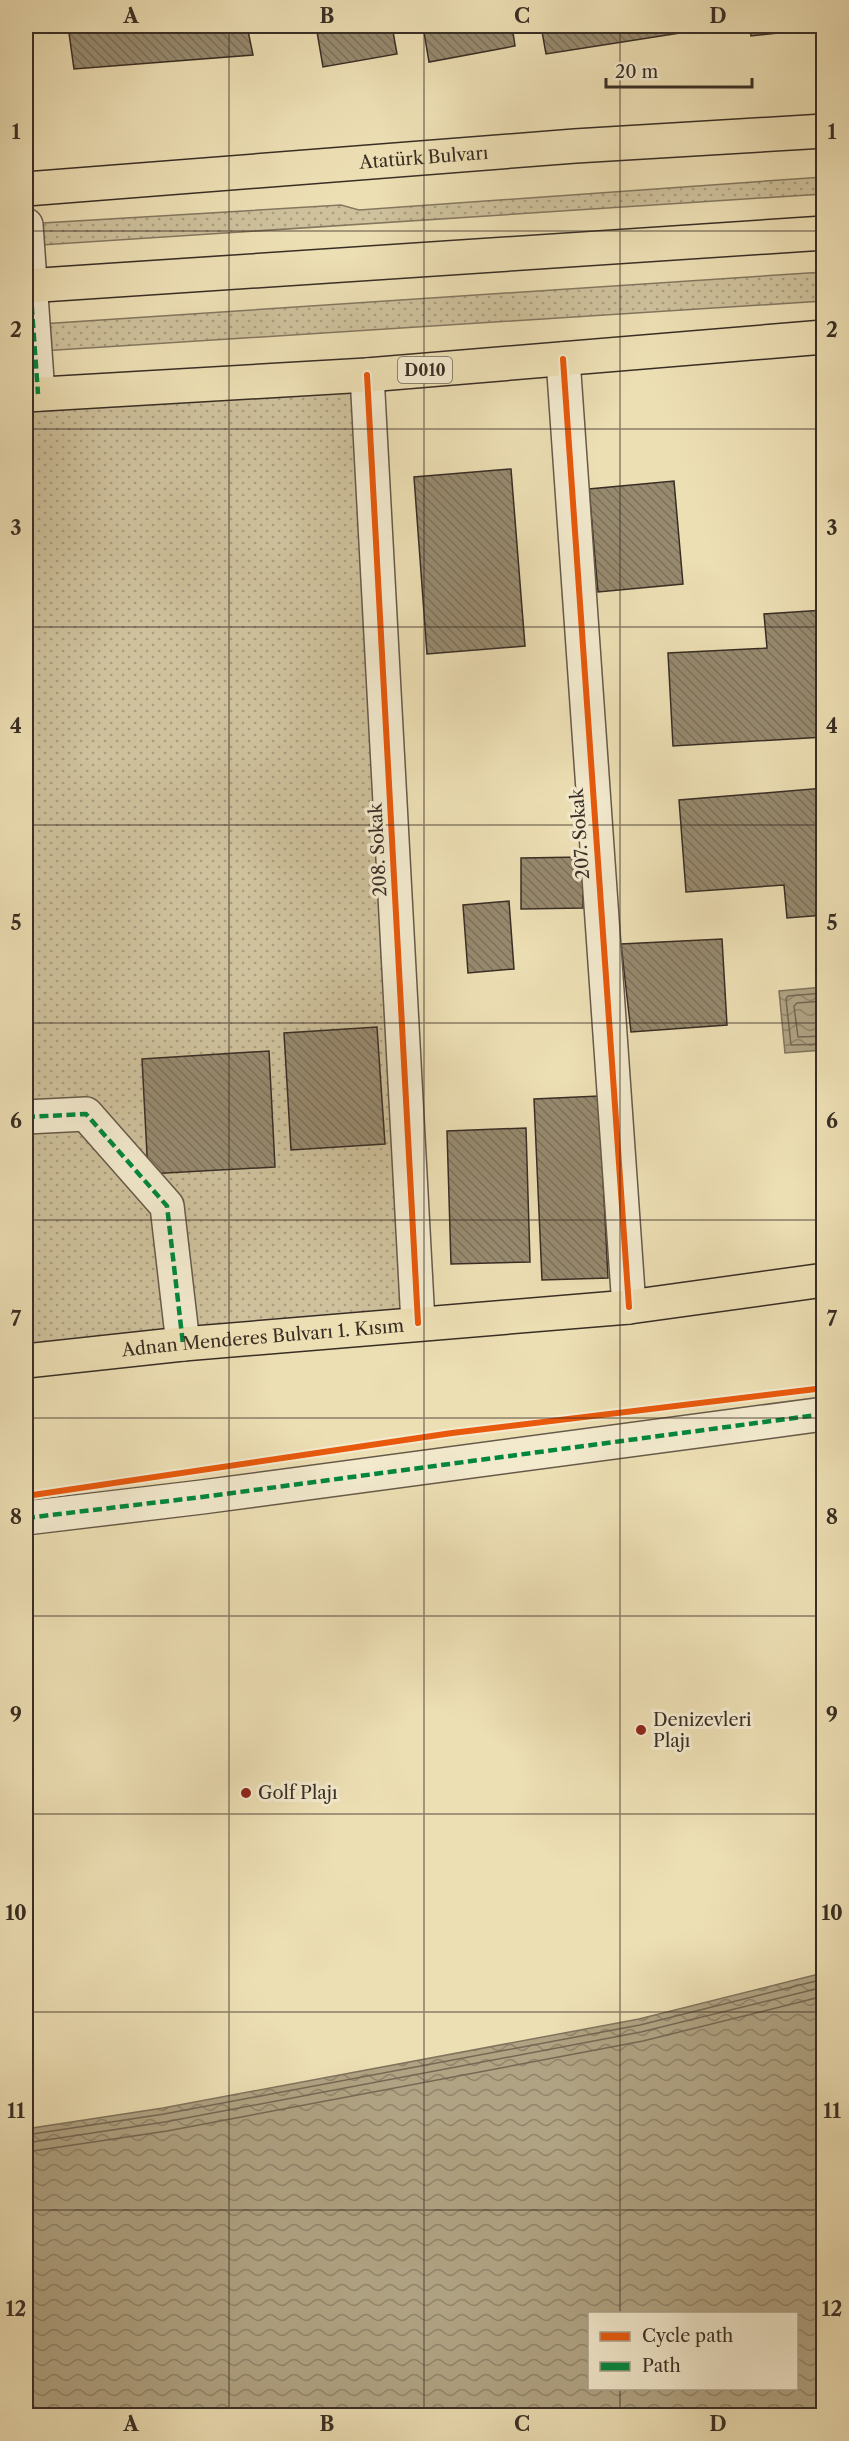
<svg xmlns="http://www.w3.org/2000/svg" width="849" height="2441" viewBox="0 0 849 2441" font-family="'Libre Caslon Text',serif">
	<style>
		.grass { fill: url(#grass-dots); stroke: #847860; stroke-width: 1.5 }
		.water { fill: url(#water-waves); stroke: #80745d; stroke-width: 1.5; fill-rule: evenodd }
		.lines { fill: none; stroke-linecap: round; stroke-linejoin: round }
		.shore { stroke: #746854; stroke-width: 1.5 }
		.building { fill: url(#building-back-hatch); stroke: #392e25; stroke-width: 1.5 }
		.minor-casing { stroke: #665a49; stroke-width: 36 }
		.major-casing { stroke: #392e25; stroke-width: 36 }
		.highway-casing { stroke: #392e25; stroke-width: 36 }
		.minor { stroke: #f3eace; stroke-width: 33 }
		.major { stroke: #eddfb4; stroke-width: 33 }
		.highway { stroke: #eddfb4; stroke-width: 33 }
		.quiet { stroke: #00873e; stroke-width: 4.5; stroke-dasharray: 9 4.5; stroke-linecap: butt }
		.cycleway-casing { stroke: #f3eace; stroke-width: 10 }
		.cycleway { stroke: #e8590c; stroke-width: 6 }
		.grid { fill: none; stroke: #392e25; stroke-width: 1.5; stroke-opacity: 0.55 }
		.poi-dot { fill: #8f2418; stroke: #f3eace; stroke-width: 2 }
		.labels { text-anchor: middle; stroke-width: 6; stroke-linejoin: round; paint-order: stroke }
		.shield { fill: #f3eace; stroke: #716658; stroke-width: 1.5 }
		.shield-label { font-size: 16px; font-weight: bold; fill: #392e25 }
		.street-label { font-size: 18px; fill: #392e25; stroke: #f3eace }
		.poi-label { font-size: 18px; fill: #392e25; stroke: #f3eace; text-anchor: start }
		.neatline { fill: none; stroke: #392e25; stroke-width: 2 }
		.grid-label { font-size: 20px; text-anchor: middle; font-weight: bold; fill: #392e25 }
	</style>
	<defs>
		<pattern id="grass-dots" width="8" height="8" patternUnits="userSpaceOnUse" patternTransform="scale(1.5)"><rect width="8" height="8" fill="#cec19c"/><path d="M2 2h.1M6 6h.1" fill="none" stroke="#a89d7f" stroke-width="1.8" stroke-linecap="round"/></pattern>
		<pattern id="water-waves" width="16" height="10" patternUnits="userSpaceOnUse" patternTransform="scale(1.5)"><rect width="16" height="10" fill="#b0a383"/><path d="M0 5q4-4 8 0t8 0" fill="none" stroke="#90856b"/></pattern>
		<pattern id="building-back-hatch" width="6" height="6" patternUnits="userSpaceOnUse" patternTransform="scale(1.5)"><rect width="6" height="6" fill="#978a6f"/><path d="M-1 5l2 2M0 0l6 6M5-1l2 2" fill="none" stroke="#7c715b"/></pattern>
	</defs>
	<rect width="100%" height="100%" fill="#eddfb4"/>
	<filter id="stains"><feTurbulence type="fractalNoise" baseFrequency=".00333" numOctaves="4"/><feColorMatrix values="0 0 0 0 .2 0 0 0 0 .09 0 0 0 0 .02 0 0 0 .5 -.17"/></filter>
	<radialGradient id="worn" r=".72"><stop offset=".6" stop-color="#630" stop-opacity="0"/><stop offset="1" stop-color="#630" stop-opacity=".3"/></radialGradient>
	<g class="grass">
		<polygon points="823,177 823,194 26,246 26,224 341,205 359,210"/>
		<polygon points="823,272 823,301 26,352 26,325"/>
		<polygon points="367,375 418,1323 26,1361 26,395"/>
	</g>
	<g class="water">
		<polygon points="823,987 823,1050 785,1053 779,991"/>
		<path d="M823 1973V2415H26V2129L163 2108 639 2019ZM590 2314H796V2388H590Z"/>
	</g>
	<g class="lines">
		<g class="shore">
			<polyline points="824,993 788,996 786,999 791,1045 824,1044"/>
			<polyline points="824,1001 797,1003 794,1006 798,1037 824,1036"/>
			<polyline points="26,2135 164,2114 640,2025 824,1979"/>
			<polyline points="26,2143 165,2122 641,2032 824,1987"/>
			<polyline points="26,2152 167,2131 643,2041 824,1996"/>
		</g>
	</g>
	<g class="building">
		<polygon points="68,26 247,26 253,55 74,69"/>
		<polygon points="316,26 392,26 397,54 323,67"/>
		<polygon points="423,26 512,26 515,46 429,62"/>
		<polygon points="541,26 718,26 718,27 546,54"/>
		<polygon points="750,26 824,26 824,28 751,36"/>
		<polygon points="511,469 525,646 427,654 414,477"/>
		<polygon points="674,481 683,584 598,592 589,489"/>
		<polygon points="824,610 824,737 673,746 668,653 767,648 764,614"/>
		<polygon points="824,788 824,915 787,918 784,885 686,892 679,800"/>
		<polygon points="583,857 583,908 521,909 521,858"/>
		<polygon points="509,901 514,969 468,973 463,905"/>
		<polygon points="722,939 727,1025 631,1032 621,944"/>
		<polygon points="377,1027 385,1144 291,1150 284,1033"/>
		<polygon points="269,1051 275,1167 148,1174 142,1059"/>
		<polygon points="599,1096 608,1278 542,1280 534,1099"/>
		<polygon points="526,1128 530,1262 451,1264 447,1131"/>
	</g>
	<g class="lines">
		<defs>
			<g id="minor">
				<polyline points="26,225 38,394"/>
				<polyline points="563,359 629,1307"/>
				<polyline points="367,375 418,1323"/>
				<polyline points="26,1117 86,1114 167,1206 183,1344"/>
				<polyline points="26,1518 202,1497 824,1414"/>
			</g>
			<g id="major">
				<path id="s1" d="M26 189 575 146 824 131"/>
				<path id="s2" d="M26 1361 183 1344 629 1307 824 1280"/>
			</g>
			<g id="highway">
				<polyline points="26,286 824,233"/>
				<polyline points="26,395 367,375 824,337"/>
			</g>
		</defs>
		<use href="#minor" class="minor-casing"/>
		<use href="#major" class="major-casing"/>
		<use href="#highway" class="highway-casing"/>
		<use href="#minor" class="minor"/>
		<use href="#major" class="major"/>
		<use href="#highway" class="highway"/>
		<g class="quiet">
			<polyline points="26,225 38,394"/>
			<polyline points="26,1117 86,1114 167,1206 183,1344"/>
			<polyline points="26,1518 202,1497 824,1414"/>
		</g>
		<defs>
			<g id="cycleway">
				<polyline points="563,359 629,1307"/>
				<polyline points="367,375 418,1323"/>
				<polyline points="26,1496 452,1433 824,1388"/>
			</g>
		</defs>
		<use href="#cycleway" class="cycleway-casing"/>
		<use href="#cycleway" class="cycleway"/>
	</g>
	<path class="grid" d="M229 26V2416M424 26V2416M620 26V2314M26 231H824M26 429H824M26 627H824M26 825H824M26 1023H824M26 1220H824M26 1418H824M26 1616H824M26 1814H824M26 2012H824M26 2210H824M620 2388V2416"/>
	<g class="poi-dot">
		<circle cx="641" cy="1730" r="6"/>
		<circle cx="246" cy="1793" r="6"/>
	</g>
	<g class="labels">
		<rect class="shield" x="398" y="357" width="54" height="26" rx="4.5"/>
		<g class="shield-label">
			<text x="425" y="376">D010</text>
		</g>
		<g class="street-label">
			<text dy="6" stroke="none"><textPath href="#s1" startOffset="399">Atatürk Bulvarı</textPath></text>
			<text transform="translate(580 834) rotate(-94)" y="6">207. Sokak</text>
			<text transform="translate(378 850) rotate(-93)" y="6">208. Sokak</text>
			<text dy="6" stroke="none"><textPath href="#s2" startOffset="238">Adnan Menderes Bulvarı 1. Kısım</textPath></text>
		</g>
		<g class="poi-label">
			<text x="653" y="1726">Denizevleri<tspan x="653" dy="21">Plajı</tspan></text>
			<text x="258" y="1799">Golf Plajı</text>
		</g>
	</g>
	<rect width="849" height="2441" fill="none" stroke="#eddfb4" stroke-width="66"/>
	<rect x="588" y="2312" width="210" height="78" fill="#f3eace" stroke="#a99f8a" stroke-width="1.5"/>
	<rect x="600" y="2332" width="30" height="9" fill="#e8590c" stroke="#a99f8a" stroke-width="1.5"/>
	<text x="642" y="2342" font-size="18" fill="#392e25">Cycle path</text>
	<rect x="600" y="2362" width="30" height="9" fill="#00873e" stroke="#a99f8a" stroke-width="1.5"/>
	<text x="642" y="2372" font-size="18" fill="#392e25">Path</text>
	<path d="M606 78v9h146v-9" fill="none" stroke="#392e25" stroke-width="3"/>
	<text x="615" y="78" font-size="18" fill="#392e25" stroke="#f3eace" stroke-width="4.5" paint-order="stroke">20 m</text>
	<rect x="33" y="33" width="783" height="2375" class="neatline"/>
	<g class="grid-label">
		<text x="131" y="23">A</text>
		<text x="327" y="23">B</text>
		<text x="522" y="23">C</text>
		<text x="718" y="23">D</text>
		<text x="16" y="139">1</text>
		<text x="832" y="139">1</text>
		<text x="16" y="337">2</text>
		<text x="832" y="337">2</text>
		<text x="16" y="535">3</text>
		<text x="832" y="535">3</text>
		<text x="16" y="733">4</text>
		<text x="832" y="733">4</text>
		<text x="16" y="930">5</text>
		<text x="832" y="930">5</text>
		<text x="16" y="1128">6</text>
		<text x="832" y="1128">6</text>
		<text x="16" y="1326">7</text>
		<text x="832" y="1326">7</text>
		<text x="16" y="1524">8</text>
		<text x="832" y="1524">8</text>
		<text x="16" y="1722">9</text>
		<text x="832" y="1722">9</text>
		<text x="16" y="1920">10</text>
		<text x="832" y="1920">10</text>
		<text x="16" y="2118">11</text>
		<text x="832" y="2118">11</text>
		<text x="16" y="2316">12</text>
		<text x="832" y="2316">12</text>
		<text x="131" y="2431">A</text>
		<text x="327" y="2431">B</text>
		<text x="522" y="2431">C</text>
		<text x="718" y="2431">D</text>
	</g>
	<rect width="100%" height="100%" filter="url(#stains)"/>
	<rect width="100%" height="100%" fill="url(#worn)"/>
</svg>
